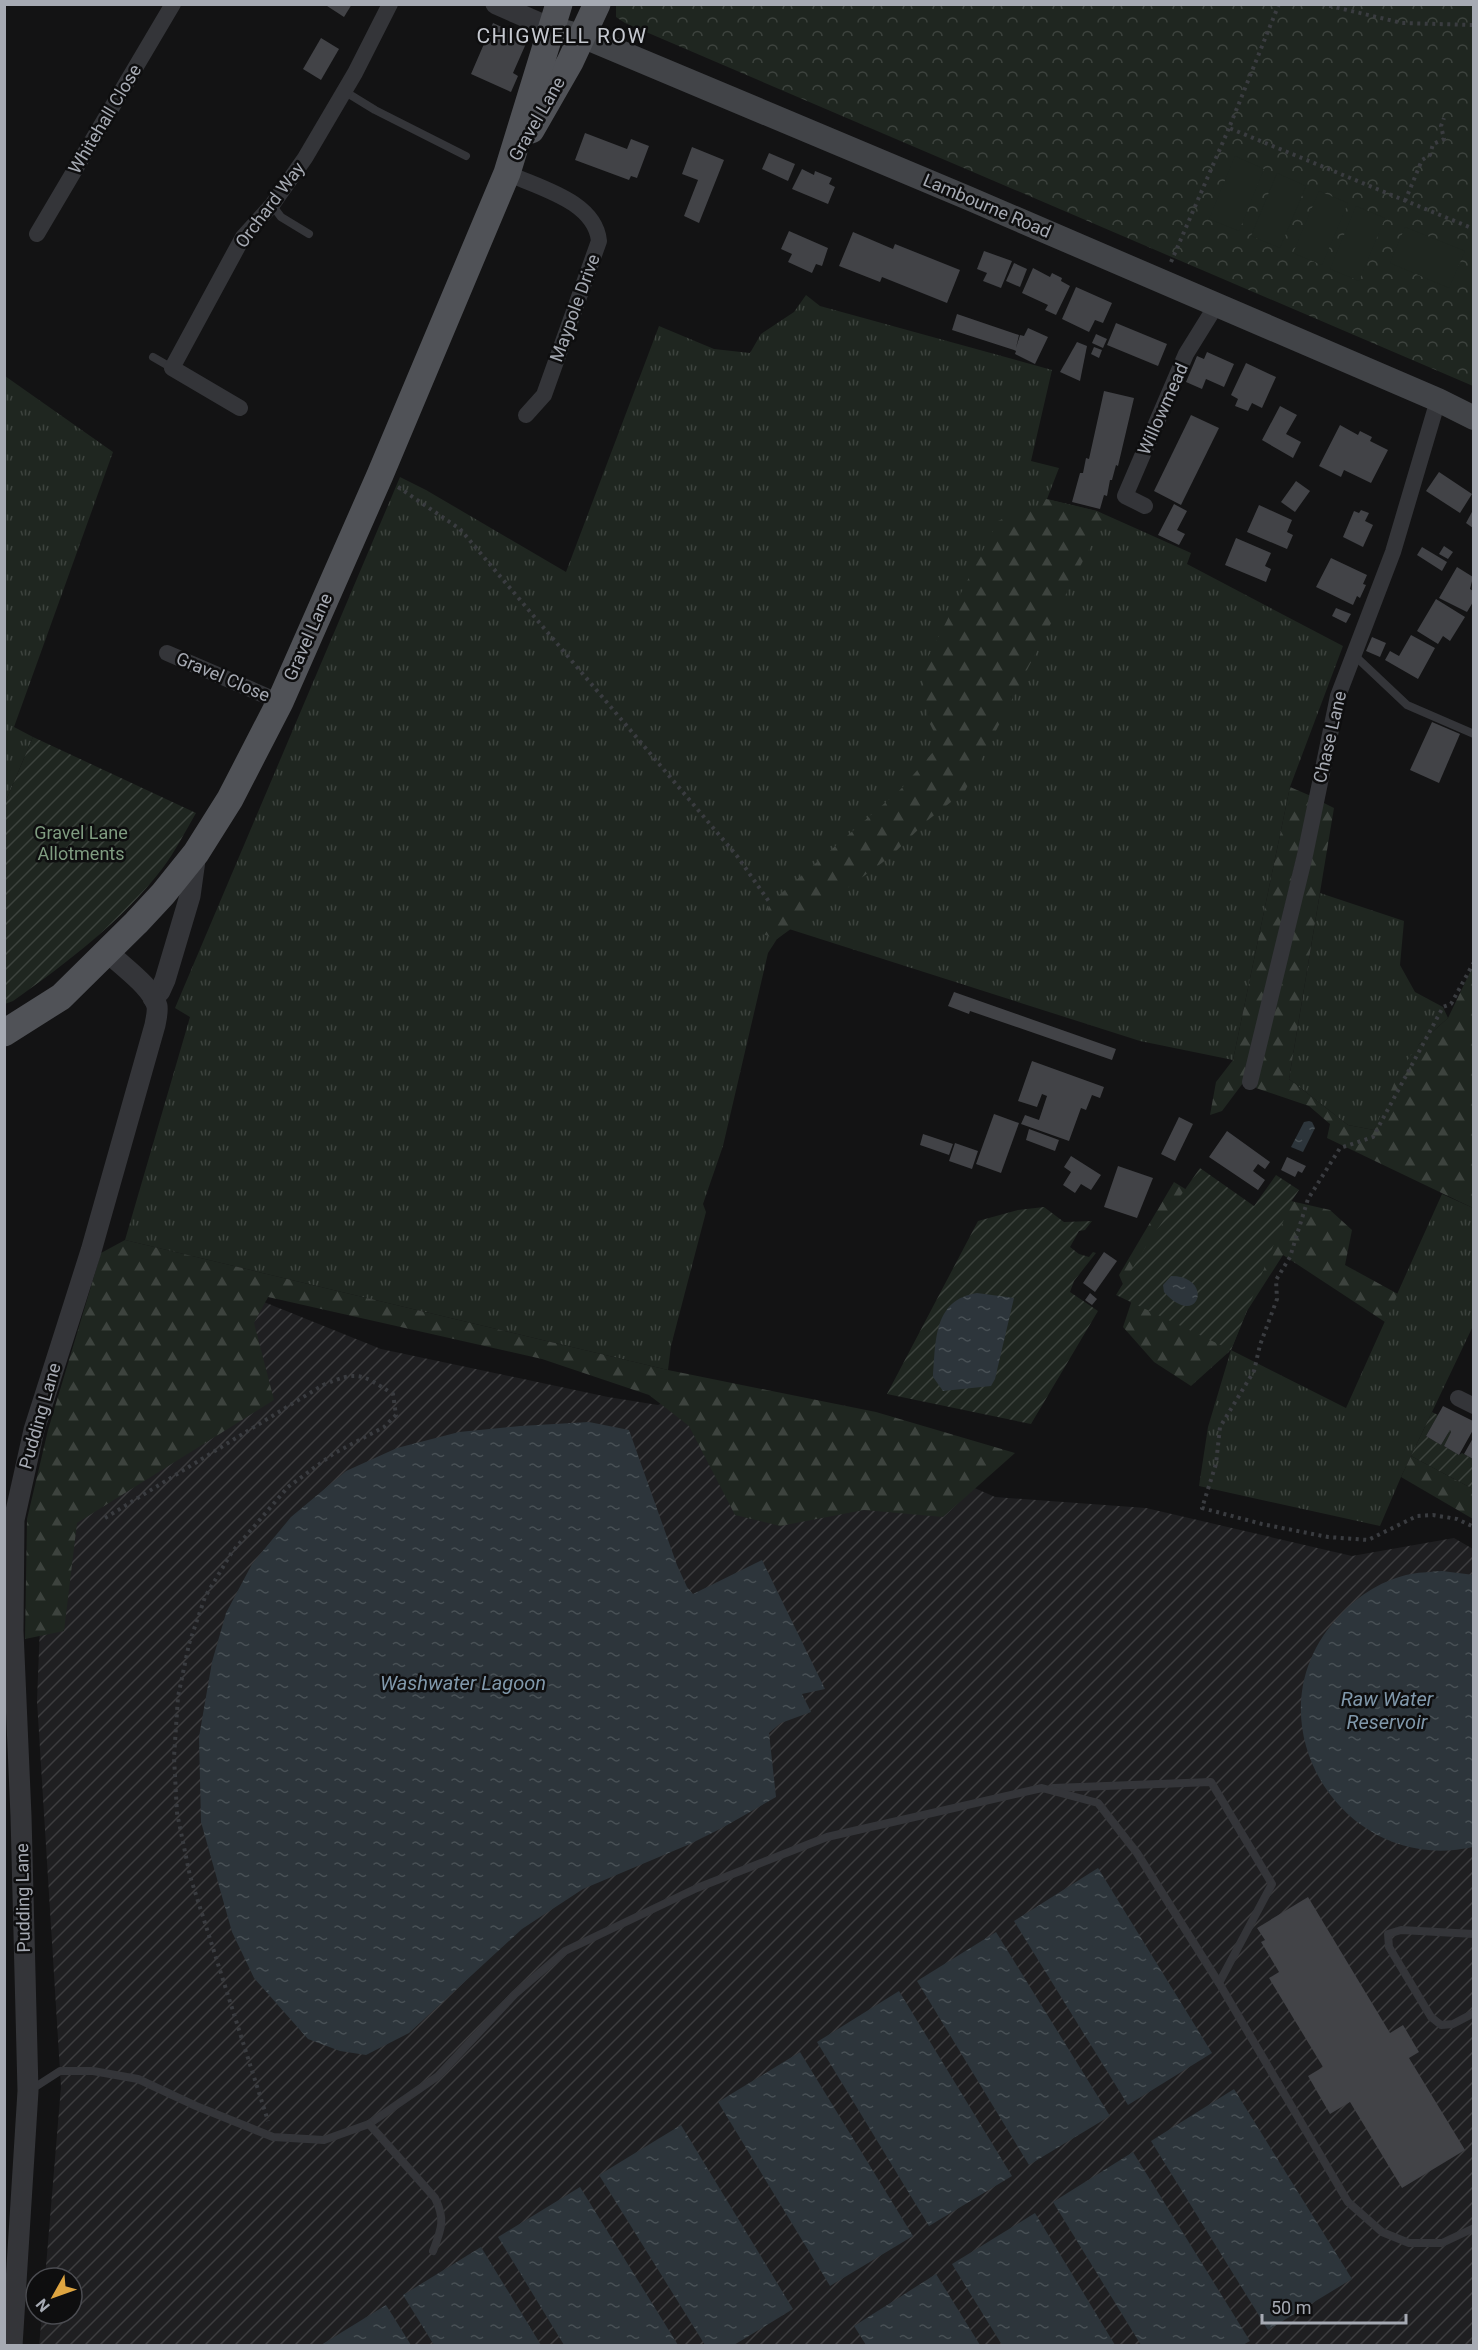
<svg xmlns="http://www.w3.org/2000/svg" width="1478" height="2350" viewBox="0 0 1478 2350" font-family="Roboto,sans-serif">
	<style>
		.industrial { fill: url(#industrial-furrows) }
		.grass { fill: url(#grass-tufts) }
		.forest { fill: url(#forest-firs) }
		.park { fill: url(#park-crowns) }
		.garden { fill: url(#garden-furrows) }
		.pitch { fill: #1f2620 }
		.water { fill: url(#water-ripples) }
		.building { fill: #424347 }
		.lines { fill: none; stroke-linecap: round; stroke-linejoin: round }
		.path { stroke: #3a3c40; stroke-width: 4; stroke-dasharray: 3 4.5; stroke-linecap: butt }
		.service { stroke: #343539; stroke-width: 8 }
		.minor { stroke: #343539; stroke-width: 16 }
		.tertiary { stroke: #343539; stroke-width: 21 }
		.secondary { stroke: #424448; stroke-width: 24 }
		.primary { stroke: #505257; stroke-width: 27 }
		.labels { text-anchor: middle; stroke-width: 5; stroke-linejoin: round; paint-order: stroke }
		.street-label { font-size: 18px; fill: #a6aab3; stroke: #0e0e0f }
		.park-label { font-size: 18px; fill: #7f9c80; stroke: #0e0e0f }
		.water-label { font-size: 20px; font-style: italic; fill: #8098ab; stroke: #0e0e0f }
		.quarter-label { font-size: 21px; letter-spacing: 1.5px; fill: #c6c9d0; stroke: #0e0e0f }
	</style>
	<defs>
		<pattern id="industrial-furrows" width="10" height="10" patternUnits="userSpaceOnUse" patternTransform="scale(1.5)"><rect width="10" height="10" fill="#1f1f21"/><path d="M-1 1l2-2M0 10L10 0M9 11l2-2" fill="none" stroke="#3d3d3f"/></pattern>
		<pattern id="grass-tufts" width="24" height="20" patternUnits="userSpaceOnUse" patternTransform="scale(1.5)"><rect width="24" height="20" fill="#1f2620"/><path d="M3 7l-1-3M5 7V3M7 7l1-3M15 17l-1-3M17 17v-4M19 17l1-3" fill="none" stroke="#3d433e"/></pattern>
		<pattern id="forest-firs" width="22" height="20" patternUnits="userSpaceOnUse" patternTransform="scale(1.5)"><rect width="22" height="20" fill="#1f2620"/><path d="M5 1l3.5 6h-7zM16 11l3.5 6h-7z" fill="#3d433e"/></pattern>
		<pattern id="park-crowns" width="20" height="18" patternUnits="userSpaceOnUse" patternTransform="scale(1.5)"><rect width="20" height="18" fill="#1f2620"/><path d="M2 6a3 3 0 1 1 6 0M12 15a3 3 0 1 1 6 0" fill="none" stroke="#3d433e"/></pattern>
		<pattern id="garden-furrows" width="10" height="10" patternUnits="userSpaceOnUse" patternTransform="scale(1.5)"><rect width="10" height="10" fill="#1f2620"/><path d="M-1 1l2-2M0 10L10 0M9 11l2-2" fill="none" stroke="#3d433e"/></pattern>
		<pattern id="water-ripples" width="26" height="14" patternUnits="userSpaceOnUse" patternTransform="scale(1.5)"><rect width="26" height="14" fill="#2d353b"/><path d="M2 4q2-2 4 0t4 0M15 11q2-2 4 0t4 0" fill="none" stroke="#485055"/></pattern>
	</defs>
	<rect width="100%" height="100%" fill="#131314"/>
	<polygon class="industrial" points="125,1246 381,1349 608,1397 658,1405 677,1397 920,1464 995,1497 1146,1508 1352,1556 1454,1538 1473,1549 1473,2345 39,2346 42,2314 72,2314 72,2278 45,2278 61,2087 37,1701 45,1499"/>
	<g class="grass">
		<polygon points="806,295 820,306 1052,370 1031,461 1059,468 1047,499 1097,511 1191,553 1187,564 1343,646 1290,787 1233,1060 1140,1041 789,929 777,939 768,953 723,1146 703,1204 706,1212 671,1346 668,1370 125,1240 190,1017 175,1008 400,477 426,490 566,572 659,326 714,349 750,353 761,334 794,312"/>
		<polygon points="5,376 113,452 14,727 33,737 5,803"/>
		<polygon points="1320,893 1404,921 1400,965 1415,992 1443,1007 1448,1018 1419,1044 1374,1130 1348,1125 1289,1079"/>
		<polygon points="1442,1194 1473,1208 1473,1326 1401,1477 1380,1526 1199,1486 1208,1427 1231,1350 1346,1408"/>
	</g>
	<g class="forest">
		<polygon points="1046,499 1097,511 1106,516 965,791 928,820 890,857 777,939 760,933 770,903 901,789 940,744 928,720 922,669 998,521 1024,509 1040,510"/>
		<polygon points="1290,787 1311,796 1243,1083 1222,1111 1210,1115 1216,1082 1233,1060"/>
		<polygon points="1322,802 1334,808 1289,1079 1348,1125 1374,1130 1399,1072 1419,1044 1448,1018 1473,966 1473,1208 1327,1138 1330,1124 1309,1106 1256,1088"/>
		<polygon points="1174,1182 1195,1195 1160,1249 1291,1201 1330,1210 1352,1230 1345,1265 1398,1294 1385,1322 1283,1255 1247,1311 1231,1350 1191,1386 1154,1362 1123,1327 1131,1303 1119,1275"/>
		<polygon points="125,1240 668,1370 876,1412 1015,1453 943,1517 864,1510 780,1526 735,1515 689,1426 649,1395 542,1359 268,1297 254,1323 274,1400 77,1523 64,1631 25,1639 27,1519 48,1430 101,1253"/>
		<polygon points="1411,1456 1473,1489 1473,1519 1401,1477"/>
	</g>
	<polygon class="park" points="616,5 1473,5 1473,386 625,23 616,17"/>
	<g class="garden">
		<path d="M33 737 196 813C185 832 175 852 162 869 121 922 68 962 13 1001L5 1004V803Z"/>
		<polygon points="1200,1168 1254,1206 1276,1175 1299,1190 1291,1202 1231,1350 1116,1295 1151,1238"/>
		<polygon points="1044,1207 1064,1222 1092,1221 1085,1230 1079,1231 1070,1247 1079,1254 1089,1257 1093,1252 1096,1253 1074,1281 1070,1292 1098,1311 1031,1424 887,1394 978,1221 1018,1210"/>
		<polygon points="1432,1412 1438,1415 1426,1436 1441,1445 1450,1430 1451,1432 1444,1446 1459,1455 1462,1453 1473,1459 1473,1489 1411,1456"/>
	</g>
	<g class="pitch">
		<polygon points="1235,156 1264,169 1239,231 1209,219"/>
		<polygon points="1277,173 1306,186 1280,248 1251,236"/>
		<polygon points="1319,191 1348,203 1322,265 1293,253"/>
		<polygon points="1356,206 1385,218 1359,281 1330,269"/>
		<polygon points="1405,227 1465,251 1449,288 1390,263"/>
	</g>
	<g class="water">
		<polygon points="1309,1121 1312,1122 1315,1128 1303,1152 1291,1147 1304,1122"/>
		<path d="M1171 1276C1215 1276 1199 1331 1164 1292L1163 1285Z"/>
		<path d="M977 1293 1014 1298 995 1379 991 1386 943 1391 933 1377C936 1341 933 1300 977 1293Z"/>
		<polygon points="589,1422 629,1430 677,1565 687,1587 693,1594 762,1560 825,1689 802,1694 811,1712 781,1723 769,1733 776,1797 722,1828 690,1844 583,1889 522,1929 409,2033 366,2055 340,2051 308,2039 254,1978 232,1932 201,1822 199,1737 212,1662 226,1613 252,1564 291,1517 346,1471 397,1448 459,1432 520,1426"/>
		<path d="M1442 1571 1474 1575 1473 1847C1339 1877 1243 1714 1341 1614 1359 1595 1384 1579 1411 1574 1421 1572 1432 1572 1442 1571Z"/>
		<polygon points="1098,1868 1212,2053 1128,2105 1014,1921"/>
		<polygon points="996,1932 1110,2116 1029,2165 917,1981"/>
		<polygon points="899,1991 1012,2176 929,2226 817,2042"/>
		<polygon points="800,2052 913,2236 830,2286 718,2102"/>
		<polygon points="1234,2089 1352,2279 1268,2330 1151,2141"/>
		<polygon points="681,2125 793,2309 734,2345 705,2345 599,2175"/>
		<polygon points="1133,2152 1250,2341 1243,2345 1141,2345 1053,2202"/>
		<polygon points="580,2187 678,2345 564,2345 498,2237"/>
		<polygon points="1035,2213 1115,2345 1002,2345 952,2264"/>
		<polygon points="481,2247 541,2345 434,2345 403,2295"/>
		<polygon points="936,2274 980,2345 866,2345 854,2326"/>
		<polygon points="386,2305 411,2345 321,2345"/>
	</g>
	<g class="building">
		<polygon points="324,4 352,4 344,17"/>
		<polygon points="493,23 528,39 513,73 518,76 511,92 471,74"/>
		<polygon points="321,38 339,49 321,80 303,69"/>
		<polygon points="585,133 627,149 631,139 649,146 637,178 631,176 629,180 575,160"/>
		<polygon points="692,147 724,160 699,223 684,216 698,180 682,174"/>
		<polygon points="769,153 795,164 788,181 762,169"/>
		<polygon points="802,169 814,175 815,171 832,178 829,184 835,187 828,204 792,189"/>
		<polygon points="789,231 828,248 822,266 816,264 812,273 788,262 792,254 781,249"/>
		<polygon points="853,232 893,249 895,244 960,270 947,303 882,277 880,282 839,266"/>
		<polygon points="984,251 1012,261 1001,288 983,281 987,273 977,269"/>
		<polygon points="1014,263 1027,269 1020,287 1006,281"/>
		<polygon points="1033,268 1050,277 1052,273 1062,278 1061,281 1070,286 1056,315 1045,310 1048,305 1022,293"/>
		<polygon points="1076,287 1112,303 1103,323 1095,320 1089,332 1062,319"/>
		<polygon points="957,314 1019,335 1016,348 1020,335 1024,336 1028,328 1048,337 1035,364 1015,354 1016,351 1014,350 952,330"/>
		<polygon points="1116,323 1167,344 1158,366 1107,345"/>
		<polygon points="1096,334 1107,339 1103,348 1092,343"/>
		<polygon points="1077,342 1087,346 1080,381 1060,372"/>
		<polygon points="1094,347 1102,350 1099,358 1091,354"/>
		<polygon points="1207,352 1234,364 1224,387 1206,379 1202,389 1186,382 1197,356 1204,359"/>
		<polygon points="1246,363 1276,377 1262,408 1252,403 1248,411 1235,406 1238,399 1231,395"/>
		<polygon points="1104,391 1134,398 1118,466 1116,465 1112,480 1110,480 1107,496 1104,495 1100,509 1072,502 1080,473 1083,473 1086,458 1089,459"/>
		<polygon points="1280,406 1297,415 1286,434 1301,442 1293,458 1262,440"/>
		<polygon points="1191,415 1219,428 1181,505 1154,491"/>
		<polygon points="1340,425 1358,435 1360,431 1372,437 1370,441 1388,450 1371,483 1344,470 1341,477 1319,466"/>
		<polygon points="1439,472 1472,494 1460,513 1426,491"/>
		<polygon points="1296,481 1310,491 1295,512 1281,502"/>
		<polygon points="1174,504 1187,511 1177,530 1185,534 1179,545 1158,535"/>
		<polygon points="1259,505 1292,520 1287,532 1293,535 1287,549 1247,532"/>
		<polygon points="1361,510 1369,513 1365,521 1373,525 1363,547 1343,537 1354,511 1359,513"/>
		<polygon points="1473,510 1473,528 1466,523"/>
		<polygon points="1236,538 1271,553 1265,566 1271,569 1266,582 1225,565"/>
		<polygon points="1444,546 1453,552 1448,559 1439,554"/>
		<polygon points="1422,547 1447,562 1442,571 1417,555"/>
		<polygon points="1331,558 1367,575 1363,584 1366,585 1360,598 1357,596 1353,605 1316,587"/>
		<polygon points="1457,567 1473,577 1470,589 1473,591 1473,602 1467,612 1439,598"/>
		<polygon points="1436,599 1465,617 1450,641 1443,636 1438,644 1417,631"/>
		<polygon points="1336,608 1351,614 1346,623 1332,616"/>
		<polygon points="1411,635 1435,648 1418,679 1385,660 1390,651 1399,656"/>
		<polygon points="1372,637 1386,643 1380,657 1366,651"/>
		<polygon points="1432,722 1460,734 1439,783 1410,770"/>
		<polygon points="954,992 1116,1049 1112,1060 970,1011 969,1014 948,1006"/>
		<polygon points="1032,1061 1104,1087 1100,1098 1092,1095 1086,1110 1081,1108 1069,1141 1021,1124 1025,1115 1039,1120 1047,1096 1042,1094 1037,1107 1018,1101"/>
		<polygon points="994,1114 1019,1123 1001,1173 976,1164"/>
		<polygon points="1179,1117 1193,1124 1175,1161 1161,1154"/>
		<polygon points="1029,1129 1059,1140 1055,1151 1026,1140"/>
		<polygon points="1227,1131 1270,1162 1265,1169 1258,1164 1253,1171 1265,1180 1258,1190 1209,1157"/>
		<polygon points="923,1134 953,1144 949,1155 920,1145"/>
		<polygon points="955,1143 978,1151 972,1169 949,1161"/>
		<polygon points="1071,1156 1101,1175 1091,1190 1081,1184 1075,1193 1063,1185 1071,1172 1064,1167"/>
		<polygon points="1287,1157 1306,1166 1302,1173 1298,1171 1295,1177 1281,1170"/>
		<polygon points="1118,1166 1153,1178 1137,1218 1104,1207"/>
		<polygon points="1104,1252 1117,1261 1095,1292 1083,1283"/>
		<polygon points="1090,1293 1097,1299 1092,1305 1085,1300"/>
		<polygon points="1443,1406 1473,1421 1473,1430 1459,1455 1444,1446 1451,1432 1450,1430 1441,1445 1426,1436"/>
		<polygon points="1473,1438 1473,1459 1464,1454"/>
		<polygon points="1308,1897 1390,2033 1403,2025 1419,2052 1409,2058 1465,2150 1402,2188 1350,2102 1330,2114 1308,2076 1323,2067 1269,1978 1279,1972 1261,1942 1265,1940 1257,1928"/>
	</g>
	<g class="lines">
		<g class="path">
			<polyline points="1279,4 1229,128 1474,229"/>
			<polyline points="1322,4 1402,23 1474,25"/>
			<polyline points="1405,201 1422,160 1430,155 1433,144 1444,139 1441,126 1444,118"/>
			<polyline points="1171,262 1229,128"/>
			<polyline points="398,487 460,529 737,856 770,903"/>
			<polyline points="1474,962 1451,1004 1443,1007 1373,1137 1340,1148 1308,1199 1290,1257 1276,1280 1277,1299 1260,1345 1254,1371 1220,1427 1216,1464 1202,1508 1262,1524 1328,1537 1368,1540 1417,1516 1433,1515 1457,1519 1474,1527"/>
			<path d="M105 1518 323 1385C359 1370 361 1374 393 1394L396 1415 384 1427 333 1454 288 1487 232 1552 205 1597 189 1644 178 1697 174 1757 177 1813 190 1876 268 2121"/>
		</g>
		<g class="service">
			<polyline points="344,91 375,110 466,156"/>
			<polyline points="272,205 281,217 309,234"/>
			<polyline points="153,357 172,368"/>
			<polyline points="1354,655 1407,705 1474,734"/>
			<polyline points="1053,1788 1211,1782 1272,1884 1219,1983"/>
			<polyline points="1474,1934 1401,1930 1388,1934 1389,1947 1431,2017 1441,2025 1453,2024 1474,2013"/>
			<polyline points="29,2091 60,2071 93,2071 138,2079 196,2106 273,2137 324,2140 369,2124 438,2076 515,1994 565,1951 697,1888 827,1837 1042,1788 1098,1803 1137,1853 1219,1983 1348,2202 1382,2232 1409,2243 1442,2243 1474,2228"/>
			<path d="M369 2124 435 2198C446 2220 441 2230 433 2251"/>
		</g>
		<g class="minor">
			<path d="M507 173C539 188 595 201 599 241L544 395 526 415"/>
			<polyline points="37,234 173,4"/>
			<polyline points="240,408 172,368 243,237 272,205 305,158 355,73 390,4"/>
			<polyline points="1145,506 1125,496 1186,354 1217,304"/>
			<polyline points="167,653 280,702"/>
			<polyline points="1250,1082 1305,855 1338,696 1393,552 1438,400"/>
			<polyline points="1458,1398 1474,1406"/>
		</g>
		<g class="tertiary">
			<polyline points="496,4 551,28"/>
			<polyline points="153,998 160,991 165,980 190,896 196,853"/>
			<path d="M12 2346 28 2091 21 1816 13 1631 14 1520 34 1430 91 1251 155 1025C156 1019 158 1012 157 1006 152 986 121 966 107 951"/>
		</g>
		<polyline class="secondary" points="551,28 582,36 968,198 1438,400 1474,418"/>
		<g class="primary">
			<polyline points="531,130 570,62 597,4"/>
			<polyline points="4,1033 61,997 136,923 163,894 196,853 230,799 280,702 380,475 507,173 559,4"/>
		</g>
	</g>
	<g class="labels">
		<g class="street-label">
			<text transform="translate(105 119) rotate(-59)" y="6">Whitehall Close</text>
			<text transform="translate(537 119) rotate(-60)" y="6">Gravel Lane</text>
			<text transform="translate(270 205) rotate(-53)" y="6">Orchard Way</text>
			<text transform="translate(987 206) rotate(23)" y="6">Lambourne Road</text>
			<text transform="translate(575 308) rotate(-70)" y="6">Maypole Drive</text>
			<text transform="translate(1163 409) rotate(-66)" y="6">Willowmead</text>
			<text transform="translate(308 637) rotate(-66)" y="6">Gravel Lane</text>
			<text transform="translate(223 677) rotate(23)" y="6">Gravel Close</text>
			<text transform="translate(1330 737) rotate(-77)" y="6">Chase Lane</text>
			<text transform="translate(40 1416) rotate(-74)" y="6">Pudding Lane</text>
			<text transform="translate(23 1898) rotate(-91)" y="6">Pudding Lane</text>
		</g>
		<g class="park-label">
			<text x="81" y="839">Gravel Lane<tspan x="81" dy="21">Allotments</tspan></text>
		</g>
		<g class="water-label">
			<text x="463" y="1690">Washwater Lagoon</text>
			<text x="1387" y="1706">Raw Water<tspan x="1387" dy="23">Reservoir</tspan></text>
		</g>
		<g class="quarter-label">
			<text x="562" y="43">CHIGWELL ROW</text>
		</g>
	</g>
	<rect width="1478" height="2350" fill="none" stroke="#a6aab3" stroke-width="12"/>
	<g transform="translate(54 2296) rotate(230)"><circle r="28" fill="#0e0e0f" stroke="#4b4c51" stroke-width="1.5"/>
	<path d="M0-4.5L10 22L0 15L-10 22Z" fill="#dea541"/>
	<text y="-9" font-size="16" font-weight="bold" text-anchor="middle" fill="#a6aab3">N</text>
	</g>
	<path d="M1262 2314v9h144v-9" fill="none" stroke="#a6aab3" stroke-width="3"/>
	<text x="1271" y="2314" font-size="18" fill="#a6aab3" stroke="#0e0e0f" stroke-width="4.5" paint-order="stroke">50 m</text>
</svg>
